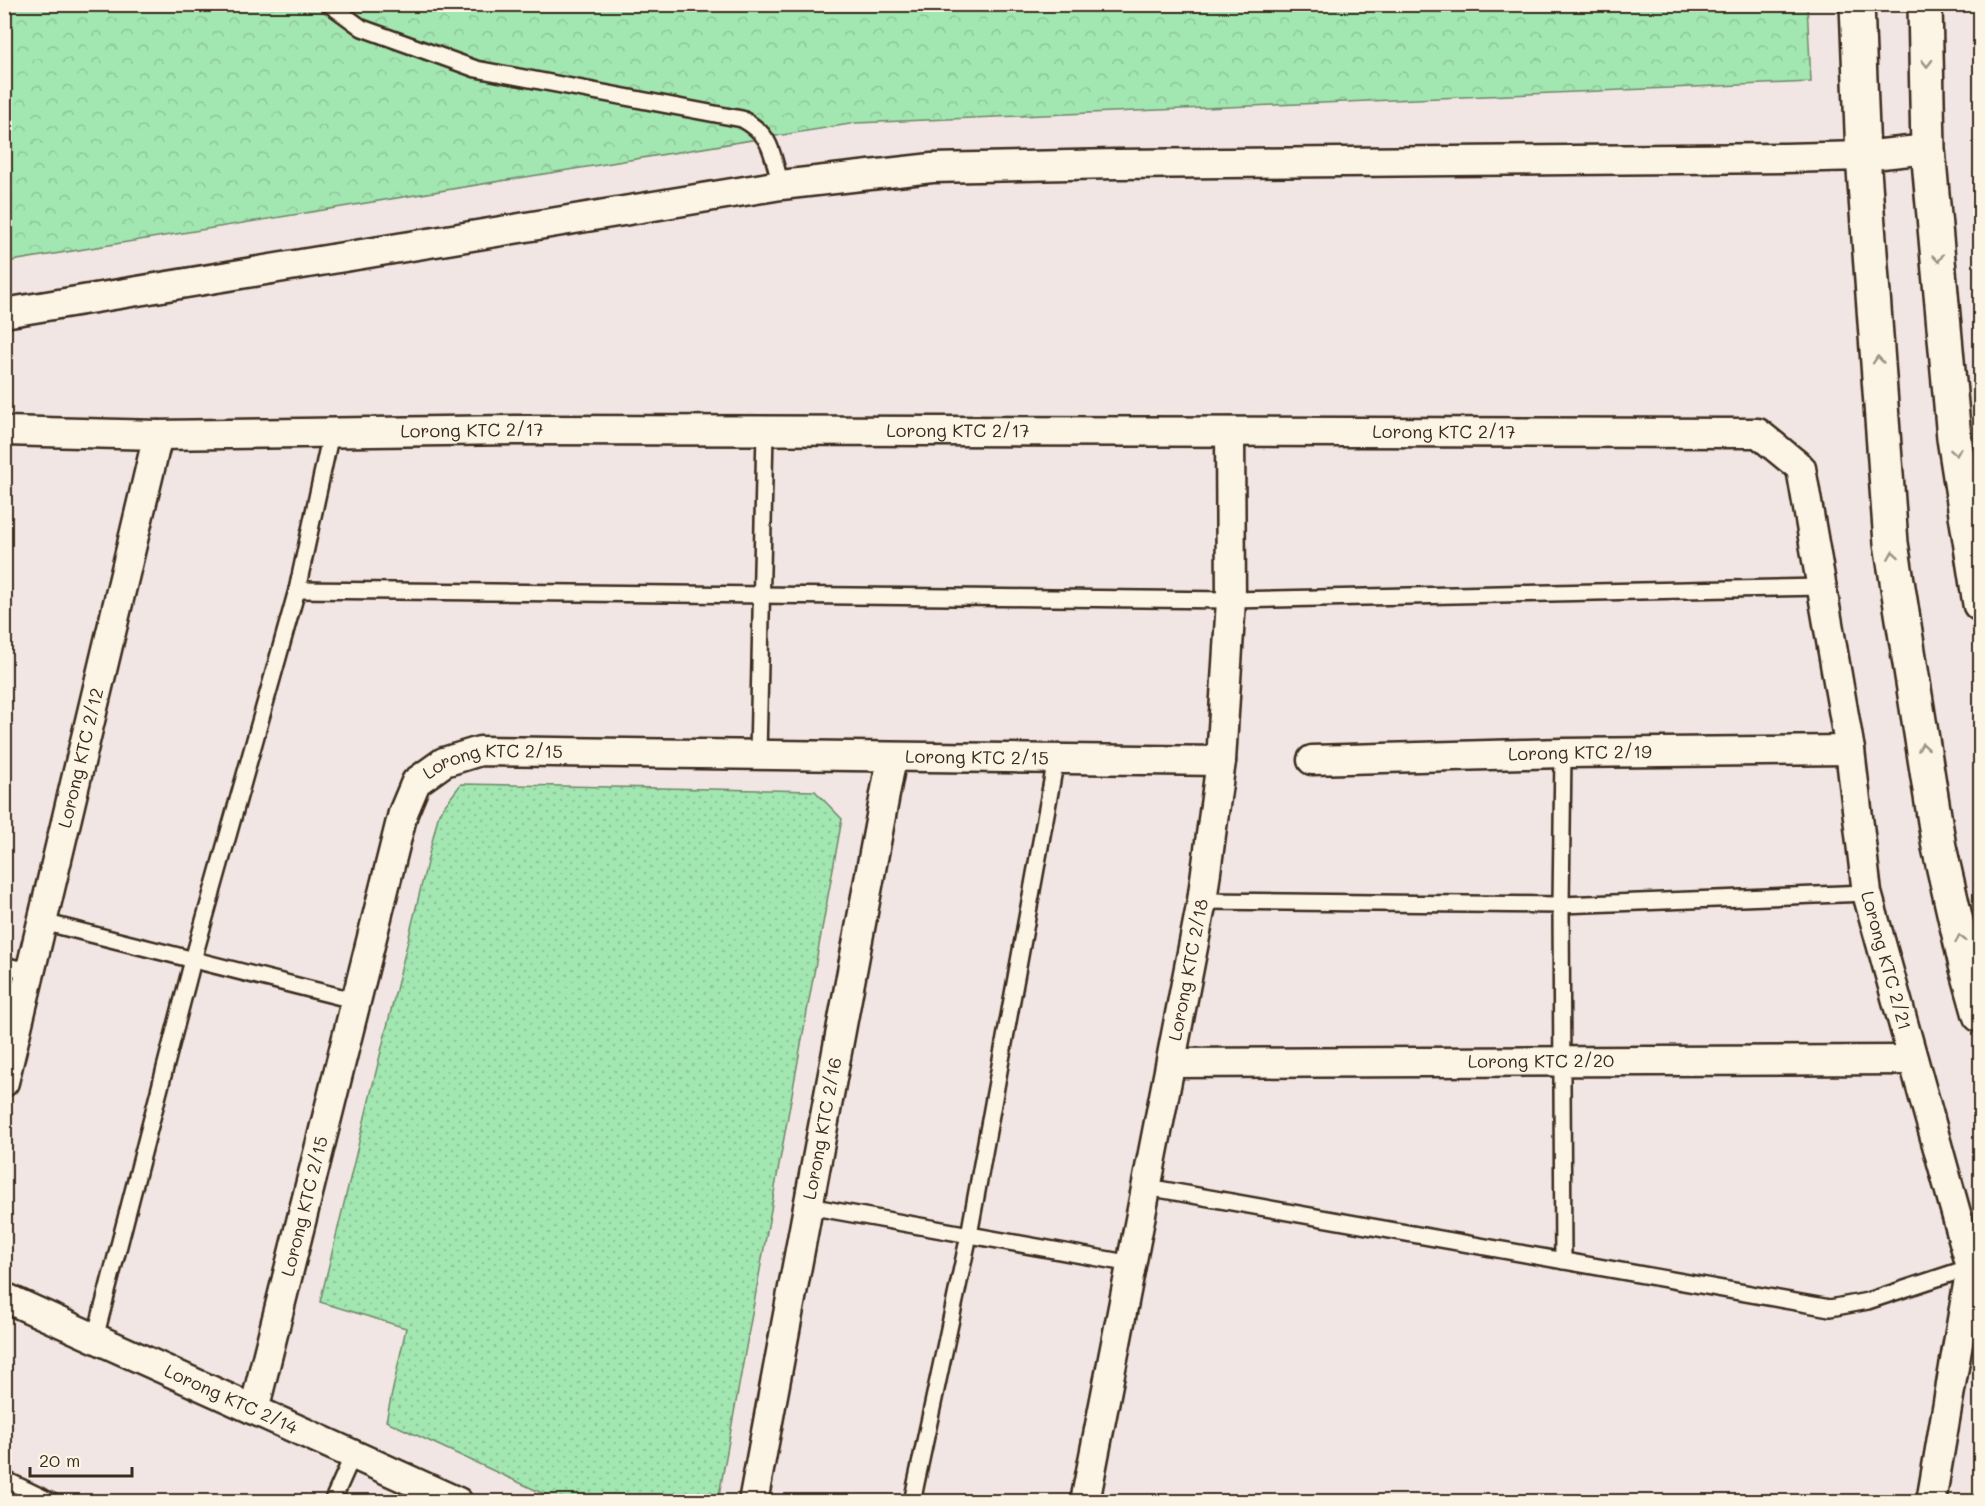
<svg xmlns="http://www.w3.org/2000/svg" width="1985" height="1506" viewBox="0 0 1985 1506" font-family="Mali,sans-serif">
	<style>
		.grass { fill: url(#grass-dots); stroke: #6e8868; stroke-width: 1.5 }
		.forest { fill: url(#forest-crowns); stroke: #6e8868; stroke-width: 1.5 }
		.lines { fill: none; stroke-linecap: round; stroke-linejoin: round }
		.lane-casing { stroke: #3b2a1e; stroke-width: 20 }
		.street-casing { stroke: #3b2a1e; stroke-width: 33 }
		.secondary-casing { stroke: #3b2a1e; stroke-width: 38 }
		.lane { stroke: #fcf5e5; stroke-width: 15 }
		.street { stroke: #fcf5e5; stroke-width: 28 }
		.secondary { stroke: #fcf5e5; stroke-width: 33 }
		.oneway { stroke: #9c9082 }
		.labels { text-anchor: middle; stroke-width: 4.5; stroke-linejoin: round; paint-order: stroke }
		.street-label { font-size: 18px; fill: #3b2a1e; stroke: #fcf5e5 }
	</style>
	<defs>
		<pattern id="grass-dots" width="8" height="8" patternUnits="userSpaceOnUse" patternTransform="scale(1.5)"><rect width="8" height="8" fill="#a2e6b1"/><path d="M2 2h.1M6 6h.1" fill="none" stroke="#8cc598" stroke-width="1.8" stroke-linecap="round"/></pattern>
		<pattern id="forest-crowns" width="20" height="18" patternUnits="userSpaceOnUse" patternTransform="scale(1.5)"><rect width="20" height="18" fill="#a2e6b1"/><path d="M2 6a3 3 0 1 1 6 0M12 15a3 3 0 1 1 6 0" fill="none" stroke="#8cc598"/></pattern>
	</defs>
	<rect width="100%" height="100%" fill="#f1e6e3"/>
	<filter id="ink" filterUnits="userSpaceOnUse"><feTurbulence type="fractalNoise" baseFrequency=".0167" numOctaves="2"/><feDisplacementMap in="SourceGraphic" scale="12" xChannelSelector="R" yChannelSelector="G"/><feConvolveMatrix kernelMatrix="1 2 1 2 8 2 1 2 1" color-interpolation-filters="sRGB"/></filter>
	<g filter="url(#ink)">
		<polygon class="grass" points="461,784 815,791 842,819 718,1501 559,1501 386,1421 406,1328 320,1302 439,813"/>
		<polygon class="forest" points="5,5 1807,5 1811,82 856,123 5,262"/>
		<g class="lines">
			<defs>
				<g id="lane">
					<path d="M329 4 362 28 476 69 742 119C773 136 771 152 781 185"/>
					<polyline points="297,590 1231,600 1822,587"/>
					<polyline points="1563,753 1561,905 1563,1261"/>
					<polyline points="758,755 765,431"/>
					<polyline points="1202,901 1561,905 1867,893"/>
					<polyline points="43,922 357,1001"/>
					<polyline points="4,965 31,972"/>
					<polyline points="1147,1187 1830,1308 1868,1301 1971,1267"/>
					<polyline points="808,1206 1132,1264"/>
					<polyline points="95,1338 193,960 297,590 331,433"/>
					<polyline points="4,1479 52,1502"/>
					<polyline points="332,1502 353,1455"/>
					<polyline points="912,1502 969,1235 1056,759"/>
				</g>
				<g id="street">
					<polyline points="4,313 781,185 932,168 1117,164 1784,158 1863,156 1928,149"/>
					<path id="s1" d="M4 431 158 435 515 430 1758 433 1801 468 1850 750 1867 893 1971 1267 1931 1502"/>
					<path id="s2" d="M1312 760 1563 753 1850 750"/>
					<path id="s3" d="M1171 1063 1913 1060"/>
					<path id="s4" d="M4 1082 158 435"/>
					<path id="s5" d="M4 1297 458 1502"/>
					<path id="s6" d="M254 1410 403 813 416 782 444 762 480 751 1221 761"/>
					<path id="s7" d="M753 1502 892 757"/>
					<path id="s8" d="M1085 1502 1202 901 1221 761 1231 600 1230 432"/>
				</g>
				<g id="secondary">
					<polyline points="1857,4 1863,156 1891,543 1939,847 1966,965 1980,1015"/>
					<polyline points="1925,4 1928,149 1954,438 1980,604"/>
				</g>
			</defs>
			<use href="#lane" class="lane-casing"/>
			<use href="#street" class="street-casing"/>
			<use href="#secondary" class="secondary-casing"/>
			<use href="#lane" class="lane"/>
			<use href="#street" class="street"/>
			<use href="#secondary" class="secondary"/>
		</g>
		<defs><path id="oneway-chevron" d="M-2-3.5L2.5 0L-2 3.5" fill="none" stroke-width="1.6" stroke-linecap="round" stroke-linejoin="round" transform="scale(1.5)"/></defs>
		<g class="oneway">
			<use href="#oneway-chevron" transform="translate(1927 63) rotate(89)"/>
			<use href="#oneway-chevron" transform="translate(1938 258) rotate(85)"/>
			<use href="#oneway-chevron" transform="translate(1878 360) rotate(-94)"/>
			<use href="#oneway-chevron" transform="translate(1956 452) rotate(81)"/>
			<use href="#oneway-chevron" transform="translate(1893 555) rotate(-99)"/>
			<use href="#oneway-chevron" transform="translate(1923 747) rotate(-99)"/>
			<use href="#oneway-chevron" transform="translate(1960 939) rotate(-103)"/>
		</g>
	</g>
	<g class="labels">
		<g class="street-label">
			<text dy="6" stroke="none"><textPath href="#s1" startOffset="468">Lorong KTC 2/17</textPath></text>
			<text dy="6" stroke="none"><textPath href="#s1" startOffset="954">Lorong KTC 2/17</textPath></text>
			<text dy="6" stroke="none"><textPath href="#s1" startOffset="1440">Lorong KTC 2/17</textPath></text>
			<text dy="6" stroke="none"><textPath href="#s2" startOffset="268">Lorong KTC 2/19</textPath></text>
			<text dy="6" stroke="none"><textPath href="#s6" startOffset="1218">Lorong KTC 2/15</textPath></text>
			<text dy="6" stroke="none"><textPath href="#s4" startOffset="333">Lorong KTC 2/12</textPath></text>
			<text dy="6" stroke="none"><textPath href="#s6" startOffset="732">Lorong KTC 2/15</textPath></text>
			<text dy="6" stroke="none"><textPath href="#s1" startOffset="2310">Lorong KTC 2/21</textPath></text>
			<text dy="6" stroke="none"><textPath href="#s8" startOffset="542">Lorong KTC 2/18</textPath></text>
			<text dy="6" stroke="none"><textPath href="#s3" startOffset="370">Lorong KTC 2/20</textPath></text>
			<text dy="6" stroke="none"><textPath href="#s7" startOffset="380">Lorong KTC 2/16</textPath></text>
			<text dy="6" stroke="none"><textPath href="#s6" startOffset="210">Lorong KTC 2/15</textPath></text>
			<text dy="6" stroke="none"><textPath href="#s5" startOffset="249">Lorong KTC 2/14</textPath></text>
		</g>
	</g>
	<rect width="1985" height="1506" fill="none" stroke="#fcf5e5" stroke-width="24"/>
	<rect x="12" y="12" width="1961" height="1482" fill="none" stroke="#3b2a1e" stroke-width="2" filter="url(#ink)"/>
	<path d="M30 1467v9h102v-9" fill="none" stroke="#3b2a1e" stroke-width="3"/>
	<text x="39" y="1467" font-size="18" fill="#3b2a1e" stroke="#fcf5e5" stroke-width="4.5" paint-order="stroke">20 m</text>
</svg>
